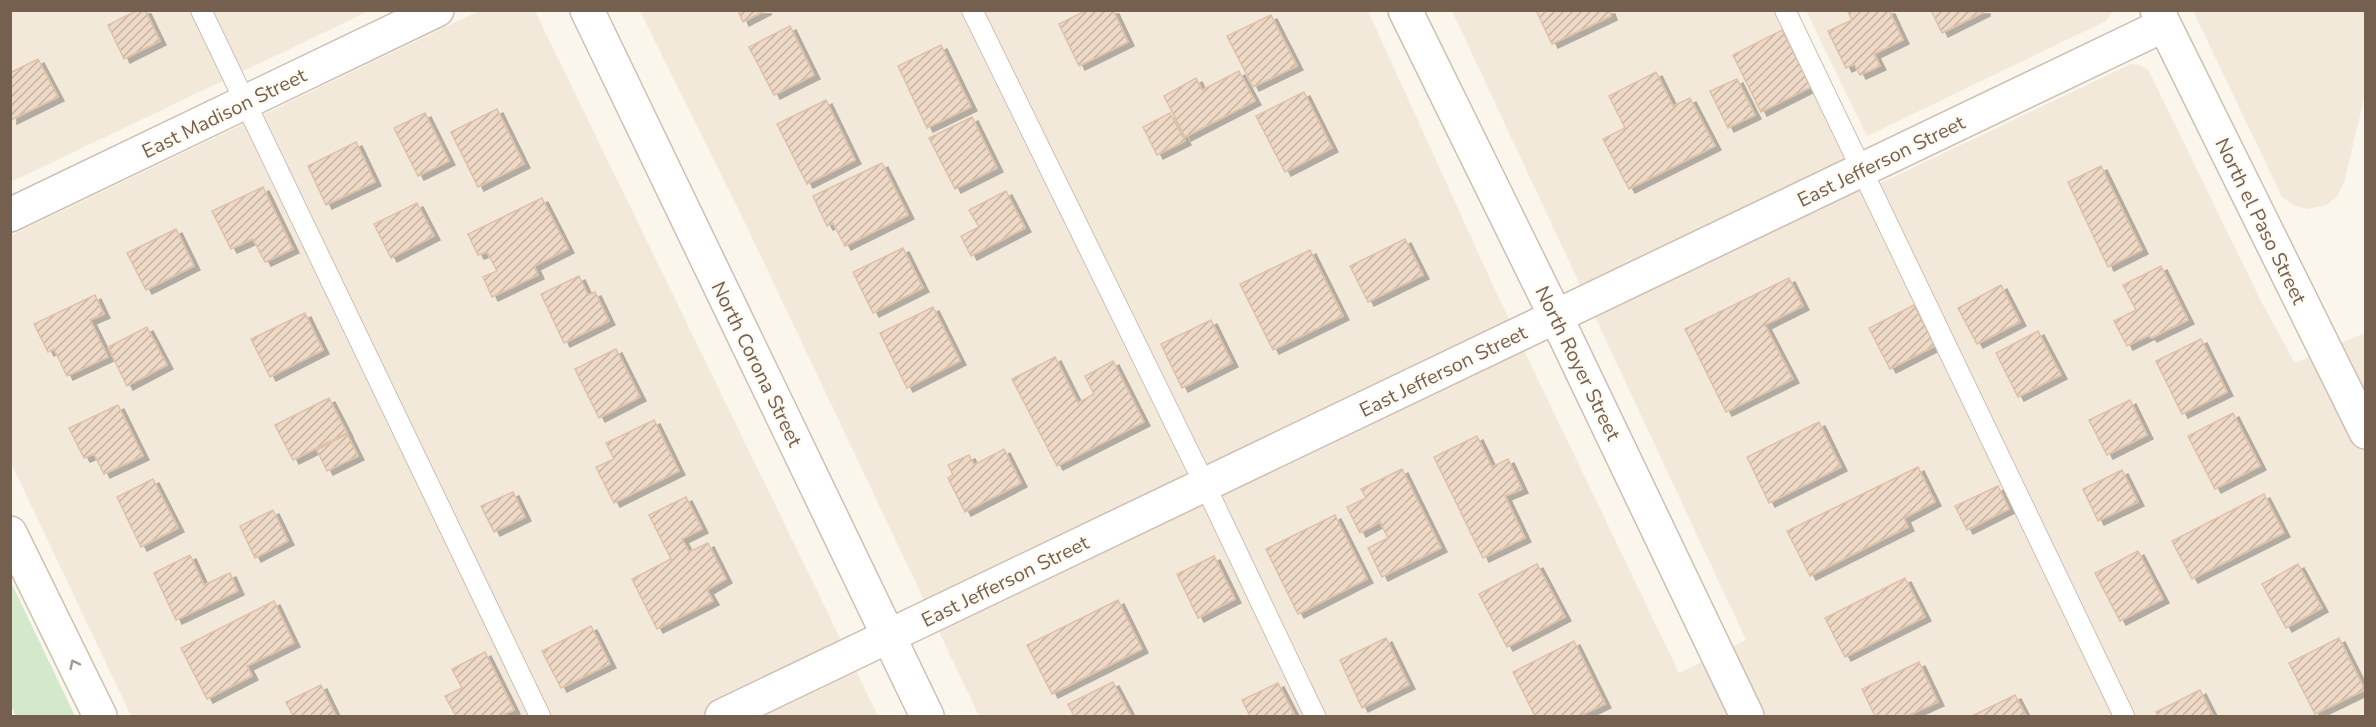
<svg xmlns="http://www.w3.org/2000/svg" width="2376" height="727" viewBox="0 0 2376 727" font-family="'Nunito Sans',sans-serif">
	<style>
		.residential { fill: #f2e9db }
		.green { fill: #d4e8cb }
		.building { fill: url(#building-hatch); stroke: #dfc1a7; stroke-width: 1.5; filter: url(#shadow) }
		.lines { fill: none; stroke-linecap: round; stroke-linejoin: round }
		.lane-casing { stroke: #cdbfb2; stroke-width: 22 }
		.street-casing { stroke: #cdbfb2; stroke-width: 36 }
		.secondary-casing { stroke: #cfc0b0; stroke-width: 36 }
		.lane { stroke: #fff; stroke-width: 20 }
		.street { stroke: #fff; stroke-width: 33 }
		.secondary { stroke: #fff; stroke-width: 33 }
		.oneway { stroke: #a5988d }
		.labels { text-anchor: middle; stroke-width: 4.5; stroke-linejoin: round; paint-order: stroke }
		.street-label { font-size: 20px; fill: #756050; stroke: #fefaf2 }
	</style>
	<defs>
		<pattern id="building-hatch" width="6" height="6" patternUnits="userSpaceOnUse" patternTransform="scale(1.5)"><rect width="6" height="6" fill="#eed9c6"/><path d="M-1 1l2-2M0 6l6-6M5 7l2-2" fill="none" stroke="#c5b3a3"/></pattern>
		<filter id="shadow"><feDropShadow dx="6" dy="4" stdDeviation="0" flood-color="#0004"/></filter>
	</defs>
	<rect width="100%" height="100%" fill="#fbf6ec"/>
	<g class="residential">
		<polygon points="11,11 369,11 11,182"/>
		<polygon points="479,11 535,11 878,716 131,716 11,463 10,236"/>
		<polygon points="640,11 1368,11 1497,294 1679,673 1746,640 1452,11 1776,11 1864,191 2131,64 2140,65 2149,71 2261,301 2295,363 2365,333 2365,716 979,716 745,223"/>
		<polygon points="1806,11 2113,11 2106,21 1867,136"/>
		<polygon points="2193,11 2365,11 2365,94 2344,183 2338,195 2327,205 2307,209 2294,205 2282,197"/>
	</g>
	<polygon class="green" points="10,582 11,582 75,716 16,716 11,706"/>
	<g class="building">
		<polygon points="138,10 145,10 160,41 124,59 108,25"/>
		<polygon points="738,10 766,10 743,22"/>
		<polygon points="1087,10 1113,10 1128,42 1079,66 1059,24"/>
		<polygon points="1536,10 1609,10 1611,16 1552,44"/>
		<polygon points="1847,10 1889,10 1903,40 1874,54 1880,66 1860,75 1854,64 1846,68 1828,31 1852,20"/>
		<polygon points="1931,10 1984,10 1984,12 1942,33"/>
		<polygon points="1271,15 1297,66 1253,87 1227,36"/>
		<polygon points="790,26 814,75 774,95 749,47"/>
		<polygon points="1782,30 1811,87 1761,112 1733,55"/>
		<polygon points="941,45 971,107 927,128 898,66"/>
		<polygon points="38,59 58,97 11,120 10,73"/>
		<polygon points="1239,71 1255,101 1185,137 1164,96 1196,78 1202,90"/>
		<polygon points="1656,72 1673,106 1690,98 1715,146 1629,189 1603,139 1625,128 1609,96"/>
		<polygon points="1737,79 1755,115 1728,128 1710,91"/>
		<polygon points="1304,92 1332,148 1285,172 1256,116"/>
		<polygon points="826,100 855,160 807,184 777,124"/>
		<polygon points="497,109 524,164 478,187 451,132"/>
		<polygon points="425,113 449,161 418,176 394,128"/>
		<polygon points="1170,113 1185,141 1157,155 1143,127"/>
		<polygon points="972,117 997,168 955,189 929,138"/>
		<polygon points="356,142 375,182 326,205 308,166"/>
		<polygon points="882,163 908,215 845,246 833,223 827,226 813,196"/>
		<polygon points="2101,166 2142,250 2108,267 2068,182"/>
		<polygon points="263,187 293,249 265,262 253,239 231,249 212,211"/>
		<polygon points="1006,191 1025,228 971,256 961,236 979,227 969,210"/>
		<polygon points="542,198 568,249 534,266 538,275 492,297 483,277 497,271 487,252 478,255 468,234"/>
		<polygon points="417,203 434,236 391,258 374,224"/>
		<polygon points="176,229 194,266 146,290 127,253"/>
		<polygon points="1405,239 1423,275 1368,302 1350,266"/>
		<polygon points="903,248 923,288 873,313 853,272"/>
		<polygon points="1310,250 1343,316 1273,350 1240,284"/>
		<polygon points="2161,266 2188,320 2151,338 2149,335 2127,346 2114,321 2136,310 2123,285"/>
		<polygon points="579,276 588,295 595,292 609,321 564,343 541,294"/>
		<polygon points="1789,278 1803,306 1765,325 1793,379 1726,412 1685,329"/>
		<polygon points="2001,285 2020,322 1977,344 1958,308"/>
		<polygon points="95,295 104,314 90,320 108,357 67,376 54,349 48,352 34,324"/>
		<polygon points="1914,305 1935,346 1890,369 1869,328"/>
		<polygon points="933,307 960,361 907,388 880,333"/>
		<polygon points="305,313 323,350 270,377 251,339"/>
		<polygon points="1211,320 1232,363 1182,388 1161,344"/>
		<polygon points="147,327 167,365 127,386 108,347"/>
		<polygon points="2038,331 2061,375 2018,397 1996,353"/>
		<polygon points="2201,339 2227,392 2182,414 2156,361"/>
		<polygon points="616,349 640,397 599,418 575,369"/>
		<polygon points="1055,357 1078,403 1094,394 1085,376 1113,361 1144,422 1057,466 1012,379"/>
		<polygon points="329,398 347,433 293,460 275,425"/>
		<polygon points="2130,400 2147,435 2107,455 2089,420"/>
		<polygon points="118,405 143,456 104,474 94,454 84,458 69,428"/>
		<polygon points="2233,413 2260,466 2215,489 2188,436"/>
		<polygon points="654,420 679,471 614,503 596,467 614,459 606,443"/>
		<polygon points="1819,422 1841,467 1769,503 1747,457"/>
		<polygon points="347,434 358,456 327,471 317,450"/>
		<polygon points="1477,436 1492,467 1508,459 1522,489 1505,496 1525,538 1483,558 1434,457"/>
		<polygon points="1004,449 1021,483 965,512 948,478 953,475 948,465 969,455 974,465"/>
		<polygon points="1918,467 1935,502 1904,518 1908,527 1810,576 1787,531"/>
		<polygon points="1402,469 1441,548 1382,577 1368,548 1388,538 1380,522 1360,533 1347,507 1366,498 1361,489"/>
		<polygon points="2122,470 2138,502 2098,521 2083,489"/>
		<polygon points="153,479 178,528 141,547 117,497"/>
		<polygon points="1998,486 2009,509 1967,530 1955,506"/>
		<polygon points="513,492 525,517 494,532 481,506"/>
		<polygon points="2264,494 2284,533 2192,579 2172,541"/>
		<polygon points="686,497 702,529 682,539 689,552 708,543 726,579 707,590 713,601 657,629 632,579 671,559 649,515"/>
		<polygon points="273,510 288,541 255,558 240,526"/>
		<polygon points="1335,515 1367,579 1298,614 1266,549"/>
		<polygon points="2138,551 2163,599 2120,621 2095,573"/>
		<polygon points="190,555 204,585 230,573 238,591 176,620 154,573"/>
		<polygon points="1214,556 1235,599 1198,618 1177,574"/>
		<polygon points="1537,564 1565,617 1507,647 1479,594"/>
		<polygon points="2298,564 2322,608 2286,628 2262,584"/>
		<polygon points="1905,578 1925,617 1845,657 1825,618"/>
		<polygon points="1118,600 1142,649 1052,694 1027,645"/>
		<polygon points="274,601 294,643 247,666 252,676 207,699 181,648"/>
		<polygon points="591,626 610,664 561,688 542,651"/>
		<polygon points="1386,638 1409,685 1362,708 1340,660"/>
		<polygon points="2339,638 2365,690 2315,714 2289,663"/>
		<polygon points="1574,641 1605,704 1580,716 1535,716 1513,672"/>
		<polygon points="485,652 514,710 501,716 456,716 445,696 462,688 452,669"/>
		<polygon points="1919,662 1938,702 1907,716 1875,716 1862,689"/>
		<polygon points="1113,682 1131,716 1074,716 1068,704"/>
		<polygon points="1278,683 1295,716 1250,716 1242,700"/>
		<polygon points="321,685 336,716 293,716 286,702"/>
		<polygon points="2200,690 2213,716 2158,716 2156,712"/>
		<polygon points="2015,695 2026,716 1972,716"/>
	</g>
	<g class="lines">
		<defs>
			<g id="lane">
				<polyline points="201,10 540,716"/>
				<polyline points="972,10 1205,485 1315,716"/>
				<polyline points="1785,10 2124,716"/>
			</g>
			<g id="street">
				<polyline points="587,10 927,716"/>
				<polyline points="1405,10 1556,317 1747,716"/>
				<polyline points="2157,10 2366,432"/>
				<polyline points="10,215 437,10"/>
				<polyline points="722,716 2164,25"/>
			</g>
			<polyline id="secondary" points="10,533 100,716"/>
		</defs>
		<use href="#lane" class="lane-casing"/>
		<use href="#street" class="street-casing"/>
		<use href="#secondary" class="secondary-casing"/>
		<use href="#lane" class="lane"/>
		<use href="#street" class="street"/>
		<use href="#secondary" class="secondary"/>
	</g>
	<defs><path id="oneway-chevron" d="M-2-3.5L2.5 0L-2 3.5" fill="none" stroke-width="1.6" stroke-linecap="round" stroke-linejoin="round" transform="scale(1.5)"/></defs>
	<use class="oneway" href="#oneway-chevron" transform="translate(74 664) rotate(-116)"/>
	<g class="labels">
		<g class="street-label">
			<text transform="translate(224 113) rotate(-26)" y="7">East Madison Street</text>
			<text transform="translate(1881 161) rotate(-26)" y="7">East Jefferson Street</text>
			<text transform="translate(2261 221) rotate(64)" y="7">North el Paso Street</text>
			<text transform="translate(1578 363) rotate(64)" y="7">North Royer Street</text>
			<text transform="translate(757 364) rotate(64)" y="7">North Corona Street</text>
			<text transform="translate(1443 371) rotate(-26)" y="7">East Jefferson Street</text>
			<text transform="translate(1005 581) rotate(-26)" y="7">East Jefferson Street</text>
		</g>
	</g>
	<rect width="2376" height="727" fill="none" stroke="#756050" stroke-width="24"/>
</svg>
